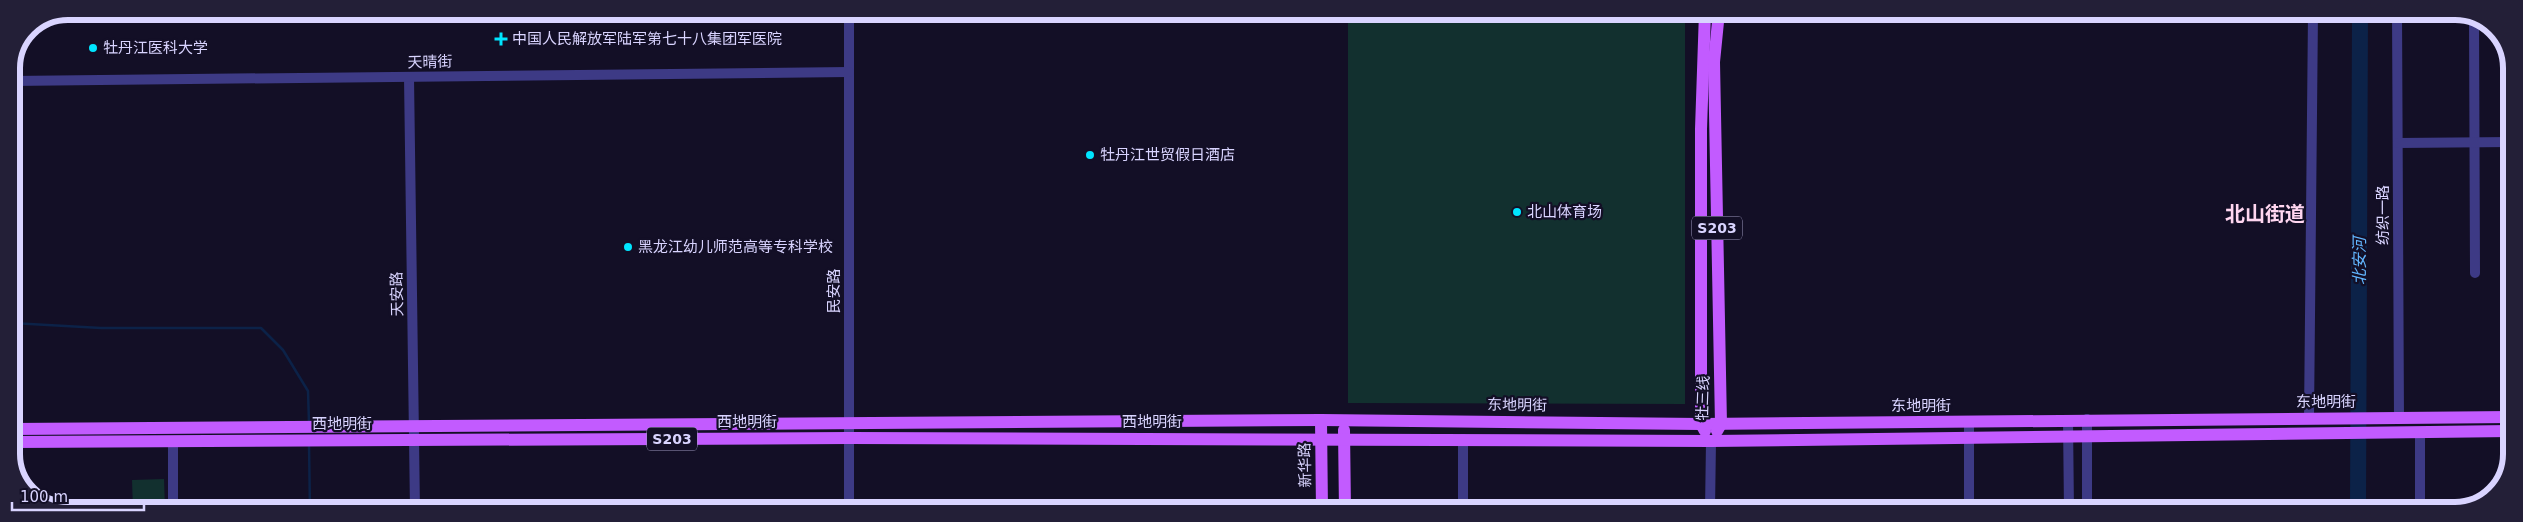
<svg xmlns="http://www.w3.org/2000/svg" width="2523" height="522" viewBox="0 0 2523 522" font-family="'DejaVu Sans','Noto Sans SC',sans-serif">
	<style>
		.green { fill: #12302f }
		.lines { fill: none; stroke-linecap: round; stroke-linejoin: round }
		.stream { stroke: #0c2248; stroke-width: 2.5 }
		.river { stroke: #0c2248; stroke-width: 16 }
		.minor { stroke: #3d3a85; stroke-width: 10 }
		.major { stroke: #c25bff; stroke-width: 12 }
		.poi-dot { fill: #00e5ff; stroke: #130f26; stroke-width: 2 }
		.labels { text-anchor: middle; stroke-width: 4.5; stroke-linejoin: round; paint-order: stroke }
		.shield { fill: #130f26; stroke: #9e99be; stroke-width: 1 }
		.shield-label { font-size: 14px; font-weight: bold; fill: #d9d4ff }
		.poi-label { font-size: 15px; fill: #d9d4ff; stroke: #130f26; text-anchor: start }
		.street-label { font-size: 15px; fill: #d9d4ff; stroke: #130f26 }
		.water-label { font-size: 16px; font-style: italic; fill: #62b6ff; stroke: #130f26 }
		.district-label { font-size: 20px; font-weight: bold; fill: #ffd6f0; stroke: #130f26 }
		.rim { fill: none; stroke: #d9d4ff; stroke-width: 6 }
	</style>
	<rect width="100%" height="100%" fill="#130f26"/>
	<g class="green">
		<polygon points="1348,19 1685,20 1685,404 1348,403"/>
		<polygon points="164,479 165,510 133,510 132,480"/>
	</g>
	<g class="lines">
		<g class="stream">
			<polyline points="12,323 101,328 261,328 283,350 308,391 309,423"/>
			<polyline points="309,444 310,510"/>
		</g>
		<polyline class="river" points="2358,511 2360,12"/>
		<g class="minor">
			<polyline points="849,12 849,510"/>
			<polyline points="2397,12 2399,418"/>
			<polyline points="2474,17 2475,273"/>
			<polyline points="409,77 415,510"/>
			<polyline points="11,81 849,72"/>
			<polyline points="2398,143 2511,142"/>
			<polyline points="2309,418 2313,12"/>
			<polyline points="2087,419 2087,511"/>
			<polyline points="2068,420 2069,511"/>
			<polyline points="1969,422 1969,511"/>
			<polyline points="2420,432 2420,511"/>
			<polyline points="1463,439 1463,510"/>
			<polyline points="173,510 173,441"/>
			<polyline points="1710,510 1711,441"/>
		</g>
		<g class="major">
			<polyline points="1705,12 1701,129 1701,424 1705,431"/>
			<polyline points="1321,420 1322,510"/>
			<polyline points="12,429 1321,420 1701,424 2511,417"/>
			<polyline points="1344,430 1345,510"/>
			<polyline points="1717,431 1721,424 1714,62 1719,12"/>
			<polyline points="12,442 849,438 1711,441 2511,431"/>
		</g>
	</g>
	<g class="poi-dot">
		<path d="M498.5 31.5h5v5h5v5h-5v5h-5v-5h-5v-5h5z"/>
		<circle cx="93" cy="48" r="5"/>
		<circle cx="1090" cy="155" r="5"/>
		<circle cx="1517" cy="212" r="5"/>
		<circle cx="628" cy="247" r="5"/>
	</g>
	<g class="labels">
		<g class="shield">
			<rect x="1692" y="216.5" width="50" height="23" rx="4"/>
			<rect x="647" y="427.5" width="50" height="23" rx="4"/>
		</g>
		<g class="shield-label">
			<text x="1717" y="233">S203</text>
			<text x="672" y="444">S203</text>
		</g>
		<g class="poi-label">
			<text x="512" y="44">中国人民解放军陆军第七十八集团军医院</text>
			<text x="103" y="53">牡丹江医科大学</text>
			<text x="1100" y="160">牡丹江世贸假日酒店</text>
			<text x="1527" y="217">北山体育场</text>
			<text x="638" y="252">黑龙江幼儿师范高等专科学校</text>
		</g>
		<g class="street-label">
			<text transform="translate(430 62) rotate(-1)" y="5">天晴街</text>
			<text transform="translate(2383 215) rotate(-90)" y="5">纺织一路</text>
			<text transform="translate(834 291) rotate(-90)" y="5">民安路</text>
			<text transform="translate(397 294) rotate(-91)" y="5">天安路</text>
			<text transform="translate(1703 398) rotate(-88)" y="5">牡三线</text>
			<text x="2326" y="407">东地明街</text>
			<text transform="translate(1517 405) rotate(1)" y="5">东地明街</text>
			<text x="1921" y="411">东地明街</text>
			<text x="747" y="427">西地明街</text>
			<text x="1152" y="427">西地明街</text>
			<text x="342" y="429">西地明街</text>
			<text transform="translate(1305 465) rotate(-91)" y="5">新华路</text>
		</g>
		<g class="water-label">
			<text transform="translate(2359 261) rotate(-90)" y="6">北安河</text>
		</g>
		<g class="district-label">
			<text x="2265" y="221">北山街道</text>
		</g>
	</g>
	<path d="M0 0H2523V522H0ZM68 20H2455A48 48 0 0 1 2503 68V454A48 48 0 0 1 2455 502H68A48 48 0 0 1 20 454V68A48 48 0 0 1 68 20Z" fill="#231f37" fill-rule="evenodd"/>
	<path class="rim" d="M68 20H2455A48 48 0 0 1 2503 68V454A48 48 0 0 1 2455 502H68A48 48 0 0 1 20 454V68A48 48 0 0 1 68 20Z"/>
	<path d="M12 502v8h132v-8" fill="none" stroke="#d9d4ff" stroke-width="2.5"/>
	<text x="20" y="502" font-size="15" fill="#d9d4ff" stroke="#130f26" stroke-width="4" paint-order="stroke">100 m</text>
</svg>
